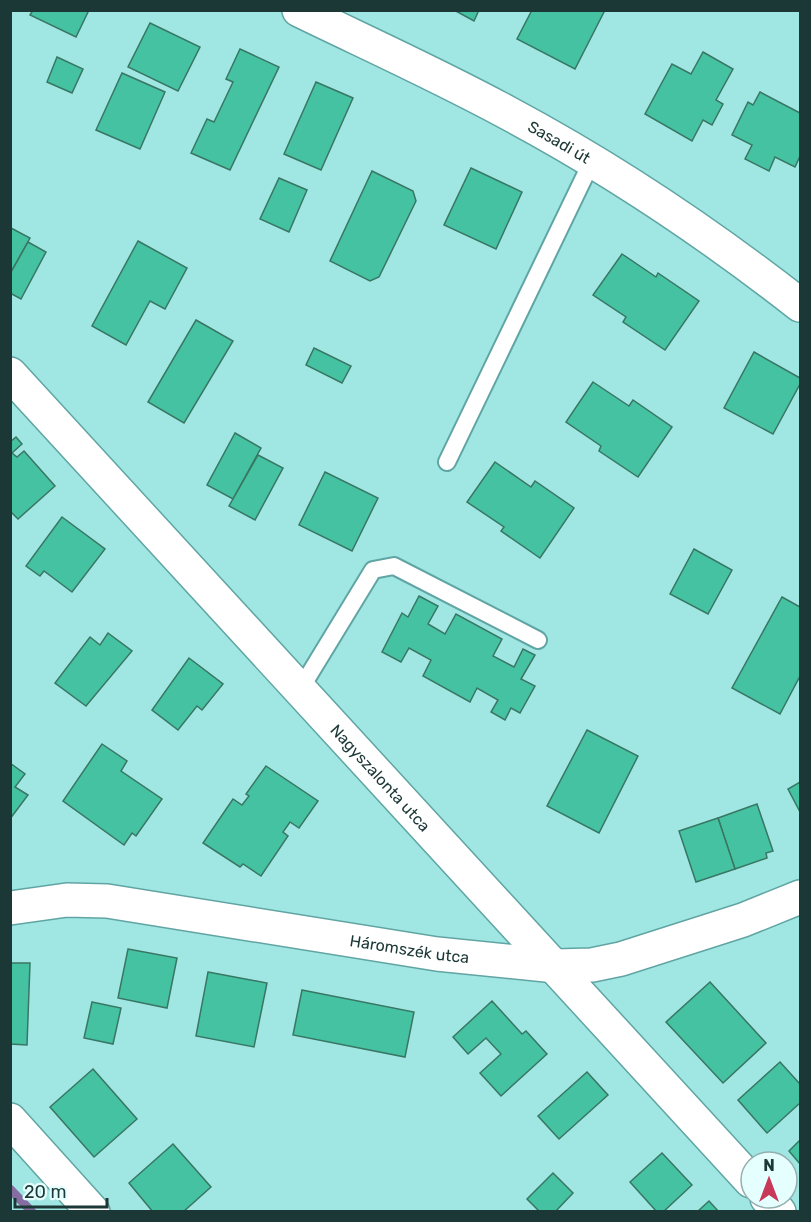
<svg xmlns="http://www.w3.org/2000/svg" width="811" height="1222" viewBox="0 0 811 1222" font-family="Rubik,sans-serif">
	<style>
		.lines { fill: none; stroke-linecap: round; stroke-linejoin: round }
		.stream { stroke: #856ca1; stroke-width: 9 }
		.building { fill: #44c2a1; stroke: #397664; stroke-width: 1.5 }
		.service-casing { stroke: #60a5a3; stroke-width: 20 }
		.minor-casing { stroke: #60a5a3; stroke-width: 36 }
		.tertiary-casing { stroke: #60a5a3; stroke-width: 36 }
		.service { stroke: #fff; stroke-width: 16 }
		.minor { stroke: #fff; stroke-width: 33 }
		.tertiary { stroke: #fff; stroke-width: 33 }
		.labels { text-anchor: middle; stroke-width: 4.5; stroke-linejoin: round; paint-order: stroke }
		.street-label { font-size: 16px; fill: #1b3837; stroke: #e4fffd }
	</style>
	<rect width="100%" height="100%" fill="#a0e7e3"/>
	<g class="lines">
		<polyline class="stream" points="10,1189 32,1212"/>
	</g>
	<g class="building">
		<polygon points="33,10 89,10 76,37 30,15"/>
		<polygon points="454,10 479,10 474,21"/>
		<polygon points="532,10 605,10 575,69 517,39"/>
		<polygon points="150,23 200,47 178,91 128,67"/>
		<polygon points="240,49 279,67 230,170 191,153 207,119 214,122 233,82 226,79"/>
		<polygon points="703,52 733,69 716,100 723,104 712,125 703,120 692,141 645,114 672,64 691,74"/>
		<polygon points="57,57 83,69 72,93 47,82"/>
		<polygon points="122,73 165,92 140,149 96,130"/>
		<polygon points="316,82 353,98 321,170 284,154"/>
		<polygon points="760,92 800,113 800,156 795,167 775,157 769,171 745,159 752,145 732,135 748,102 753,105"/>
		<polygon points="471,168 522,192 496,249 444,225"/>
		<polygon points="372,171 413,191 416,201 379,277 370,281 330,261"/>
		<polygon points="279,178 307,190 289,232 260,219"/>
		<polygon points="11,228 30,238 10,274 10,230"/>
		<polygon points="138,241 187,268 165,309 150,301 126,345 92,326"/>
		<polygon points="28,242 46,252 21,299 10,293 10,274"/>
		<polygon points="622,254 656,277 658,273 699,301 665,350 623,322 626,317 593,295"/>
		<polygon points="196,320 233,341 184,423 148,402"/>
		<polygon points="314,348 351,366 342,383 306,365"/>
		<polygon points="754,352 800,378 800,384 773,434 724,408"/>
		<polygon points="593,382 629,406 633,400 672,427 638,477 599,451 601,446 566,422"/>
		<polygon points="235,433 261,448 233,499 207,485"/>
		<polygon points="16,437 22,444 12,453 17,457 24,451 55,486 18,519 10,511 10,442"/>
		<polygon points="258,455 283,468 255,520 229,506"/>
		<polygon points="495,462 531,487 535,481 574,508 540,558 501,531 504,527 467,502"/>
		<polygon points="325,472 378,498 352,551 299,525"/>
		<polygon points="62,517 105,549 72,592 44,571 40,576 26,566"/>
		<polygon points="694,549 732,570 708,614 670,594"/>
		<polygon points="419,596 438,606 428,624 445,634 456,614 502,639 493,656 514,667 523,649 535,655 521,679 535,686 520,713 511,708 505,720 491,712 498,700 477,688 470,702 423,676 431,660 409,648 401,662 382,652 402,613 408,617"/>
		<polygon points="782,597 800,607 800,676 780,714 732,688"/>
		<polygon points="108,633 132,651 86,706 55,683 90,637 100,645"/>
		<polygon points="189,658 223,684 202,710 197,706 178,730 152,710"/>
		<polygon points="587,730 638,756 599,833 547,806"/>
		<polygon points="102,744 127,761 121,771 162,799 136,836 132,833 124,845 63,801"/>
		<polygon points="10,763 25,774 15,787 28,795 10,819"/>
		<polygon points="266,766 318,801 299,828 290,822 283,832 288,836 261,876 243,864 240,867 203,843 233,799 242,805 249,796 246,794"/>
		<polygon points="800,782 800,812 788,789"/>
		<polygon points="757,804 773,851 766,853 767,858 735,869 718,818"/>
		<polygon points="718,818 735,869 696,882 679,831"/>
		<polygon points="128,949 177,958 167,1008 118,998"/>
		<polygon points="10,963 30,963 27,1045 10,1044"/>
		<polygon points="208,972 267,983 254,1047 196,1036"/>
		<polygon points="710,982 766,1043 723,1083 666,1022"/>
		<polygon points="302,990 414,1012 405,1057 293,1035"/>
		<polygon points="492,1001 522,1034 526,1031 547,1054 501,1096 480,1073 501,1054 486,1038 468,1054 453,1037"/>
		<polygon points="92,1002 121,1008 113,1044 84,1038"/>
		<polygon points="780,1062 800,1084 800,1103 767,1133 738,1100"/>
		<polygon points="93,1069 137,1119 94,1157 50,1107"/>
		<polygon points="587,1072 608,1095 559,1139 538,1116"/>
		<polygon points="800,1140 800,1164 789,1151"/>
		<polygon points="173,1144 211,1187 183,1212 153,1212 129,1183"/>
		<polygon points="662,1153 692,1185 663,1212 657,1212 630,1182"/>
		<polygon points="553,1173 573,1193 555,1212 540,1212 527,1199"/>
		<polygon points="709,1201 719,1212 697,1212"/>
	</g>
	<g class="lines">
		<defs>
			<g id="service">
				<polyline points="447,462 592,161"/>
				<polyline points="301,688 373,570 394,566 538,640"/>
			</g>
			<g id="minor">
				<path id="s1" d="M10 374 751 1181"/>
				<path id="s2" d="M10 908 67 900 107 901 437 954 556 966 592 965 621 959 743 920 800 897"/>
				<polyline points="10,1120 93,1212"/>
				<polyline points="767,1198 779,1212"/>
			</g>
			<g id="tertiary">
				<path id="s3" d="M299 10C369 44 440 76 508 113 611 168 708 233 800 305"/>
			</g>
		</defs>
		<use href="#service" class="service-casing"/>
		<use href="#minor" class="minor-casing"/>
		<use href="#tertiary" class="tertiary-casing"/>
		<use href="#service" class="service"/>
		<use href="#minor" class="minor"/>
		<use href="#tertiary" class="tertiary"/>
	</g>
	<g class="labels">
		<g class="street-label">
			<text dy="6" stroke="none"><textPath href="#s3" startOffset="292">Sasadi út</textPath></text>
			<text dy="6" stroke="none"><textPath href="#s1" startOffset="548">Nagyszalonta utca</textPath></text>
			<text dy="6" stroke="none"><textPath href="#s2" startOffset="404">Háromszék utca</textPath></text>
		</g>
	</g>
	<rect width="811" height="1222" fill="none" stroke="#1b3837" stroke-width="24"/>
	<g transform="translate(769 1180)"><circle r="28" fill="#e4fffd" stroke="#94afae" stroke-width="1.5"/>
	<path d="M0-4.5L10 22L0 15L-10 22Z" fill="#c83858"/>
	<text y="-9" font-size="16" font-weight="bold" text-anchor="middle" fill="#1b3837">N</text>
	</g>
	<path d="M15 1198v9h92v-9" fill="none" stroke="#1b3837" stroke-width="3"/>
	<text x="24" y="1198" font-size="18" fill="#1b3837" stroke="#e4fffd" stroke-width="4.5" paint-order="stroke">20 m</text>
</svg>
